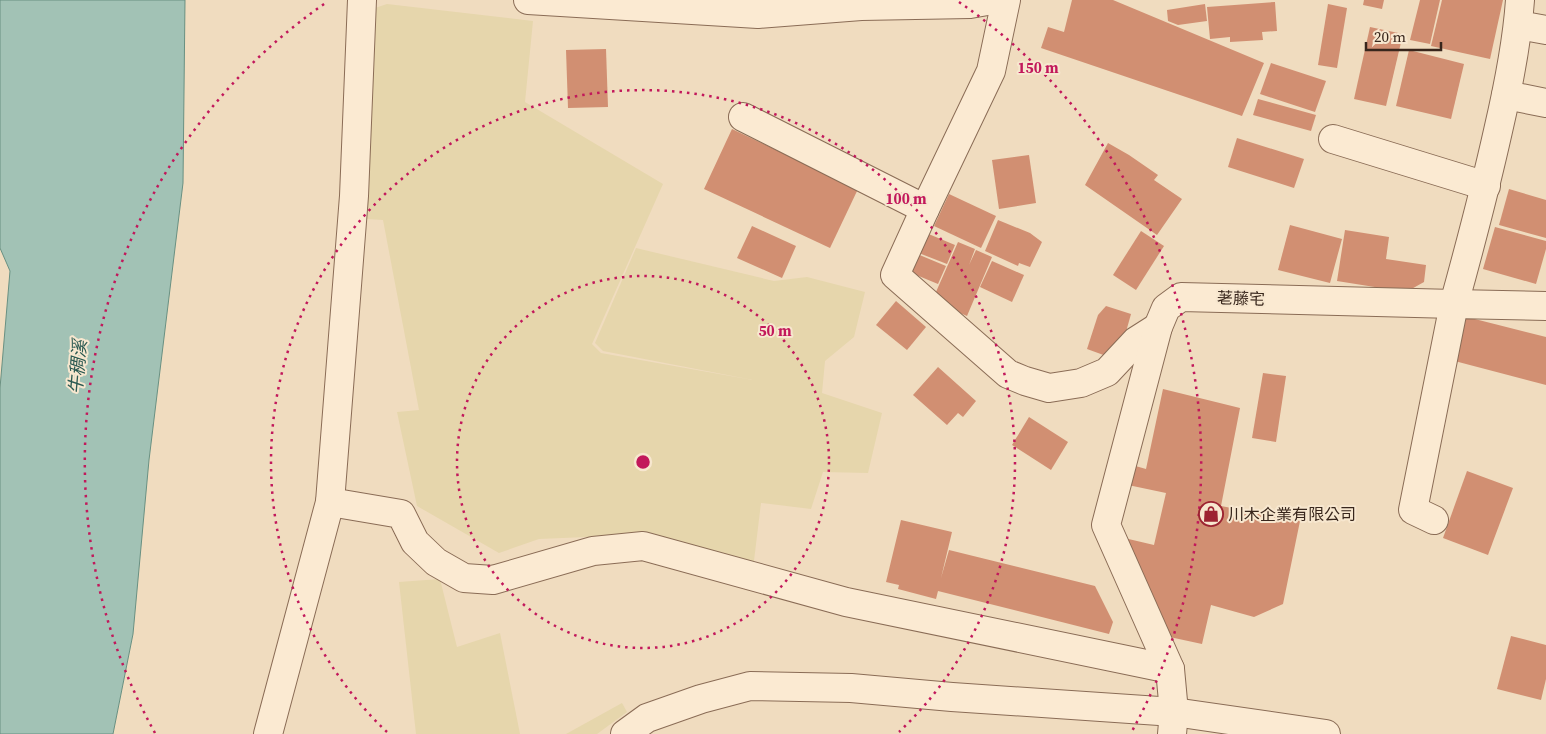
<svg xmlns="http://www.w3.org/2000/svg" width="1546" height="734" viewBox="0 0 1546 734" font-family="'Source Serif 4','Noto Sans TC',serif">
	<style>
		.farmland { fill: #e6d6ac }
		.water { fill: #a2c2b5; stroke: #699082 }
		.building { fill: #d18f72 }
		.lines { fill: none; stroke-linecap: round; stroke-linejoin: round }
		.minor-casing { stroke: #8a6c56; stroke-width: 30 }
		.minor { stroke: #fbead2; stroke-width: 28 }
		.ring { fill: none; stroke: #c2185b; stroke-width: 2.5; stroke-dasharray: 2.5 5 }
		.labels { text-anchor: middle; stroke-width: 4; stroke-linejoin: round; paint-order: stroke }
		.street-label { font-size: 16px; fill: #38261c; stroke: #f7e7cf }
		.poi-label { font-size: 16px; fill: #38261c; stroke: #f7e7cf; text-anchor: start }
		.water-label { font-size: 18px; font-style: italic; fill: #2a5951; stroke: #f7e7cf }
		.centre { fill: #c2185b; stroke: #f7e7cf; stroke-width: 2.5 }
		.ring-label { font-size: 15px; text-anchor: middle; font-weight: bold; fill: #c2185b; stroke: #f7e7cf; stroke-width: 4; stroke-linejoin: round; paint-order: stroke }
	</style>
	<rect width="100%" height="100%" fill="#f0dcbf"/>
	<g class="farmland">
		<polygon points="387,4 533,21 525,102 663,184 592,344 601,353 753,380 603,351 595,343 636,248 774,281 807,277 865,292 854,337 825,361 822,393 882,413 868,473 823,472 811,509 761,503 753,569 587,537 539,539 499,553 417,506 397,412 419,410 383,220 367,219 375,8"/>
		<polygon points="440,579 457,647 500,633 520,734 416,734 399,582"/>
		<polygon points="622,703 627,712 597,734 566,734"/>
	</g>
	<polygon class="water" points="0,0 185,0 183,183 149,460 133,634 113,734 0,734 0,388 10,271 0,248"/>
	<g class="building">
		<polygon points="1072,0 1113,0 1264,63 1242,116 1041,48 1048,27 1064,32"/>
		<polygon points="1364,0 1384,0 1382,9 1363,5"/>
		<polygon points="1420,0 1440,0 1430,44 1410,40"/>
		<polygon points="1442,0 1503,0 1490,59 1431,46"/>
		<polygon points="1275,2 1277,31 1262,32 1263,40 1230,42 1230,37 1210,39 1207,7"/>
		<polygon points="1205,4 1207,21 1178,25 1168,21 1167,10"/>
		<polygon points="1328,4 1347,8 1337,68 1318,65"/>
		<polygon points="1370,27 1403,34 1386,106 1354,99"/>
		<polygon points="606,49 608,107 568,108 566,50"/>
		<polygon points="1409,50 1464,64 1451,119 1396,106"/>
		<polygon points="1271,63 1326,81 1315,112 1260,94"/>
		<polygon points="1258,99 1316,115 1311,131 1253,115"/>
		<polygon points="732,129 858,189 830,248 704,189"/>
		<polygon points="1237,138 1304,159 1294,188 1228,167"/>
		<polygon points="1108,143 1129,155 1158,175 1154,180 1182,199 1157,235 1085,185"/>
		<polygon points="1029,155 1036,203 999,209 992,160"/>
		<polygon points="1509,189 1546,200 1546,238 1499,225"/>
		<polygon points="949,194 996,216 981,248 934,226"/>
		<polygon points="998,220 1030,233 1042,242 1030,267 1019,263 1018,266 985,251"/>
		<polygon points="1290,225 1342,239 1330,283 1278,270"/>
		<polygon points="752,226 796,246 782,278 737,258"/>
		<polygon points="1495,227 1546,241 1546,249 1536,284 1483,269"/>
		<polygon points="919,230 955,245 947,264 911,250"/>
		<polygon points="1345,230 1389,237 1386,259 1426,265 1424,282 1406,292 1337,281"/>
		<polygon points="1141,231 1164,246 1136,290 1113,275"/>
		<polygon points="958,242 975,249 969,265 976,250 992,257 967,316 932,301"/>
		<polygon points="910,251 946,266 938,284 909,272"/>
		<polygon points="992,261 1024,275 1012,302 980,287"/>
		<polygon points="896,301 926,327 907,350 876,325"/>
		<polygon points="1106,306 1131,314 1124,339 1109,357 1087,349 1098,315"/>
		<polygon points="1459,315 1546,337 1546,385 1447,359"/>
		<polygon points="938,367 976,401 963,417 958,413 947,425 913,395"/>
		<polygon points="1263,373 1286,376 1276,442 1252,438"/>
		<polygon points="1163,389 1240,408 1221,506 1300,521 1283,604 1254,617 1211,605 1202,644 1165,636 1120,537 1154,545 1166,493 1128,485 1132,465 1146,469"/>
		<polygon points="1029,417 1068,442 1051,470 1012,445"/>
		<polygon points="1467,471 1513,488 1488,555 1443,538"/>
		<polygon points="901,520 952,532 941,578 949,550 1095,586 1113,622 1109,634 938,591 936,599 898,589 899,585 886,582"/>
		<polygon points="1511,636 1546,645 1546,679 1541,700 1497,689"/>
	</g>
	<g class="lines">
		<defs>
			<g id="minor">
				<polyline points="528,0 758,14 861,6 970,4 993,0"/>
				<polyline points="1006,0 991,71 925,209 895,275 1008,374 1025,381 1049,388 1081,383 1107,372 1136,341 1158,327"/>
				<polyline points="1518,25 1546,30"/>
				<polyline points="1506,95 1546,103"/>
				<polyline points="743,117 925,209"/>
				<polyline points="1333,139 1486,186"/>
				<polyline points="330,502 401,514 415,542 436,562 464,578 493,580 593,551 643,546 846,602 1170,669"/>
				<polyline points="1434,520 1413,510 1454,304 1546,306"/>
				<polyline points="268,734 330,502 354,196 362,0"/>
				<polyline points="625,734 647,718 701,699 750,686 851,688 952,697 1174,712 1326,734"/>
				<path d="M1172 734 1174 712 1170 669 1106 525 1158 327 1166 308 1181 297 1454 304C1470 246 1485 189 1498 131 1508 88 1517 44 1520 0"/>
			</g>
		</defs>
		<use href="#minor" class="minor-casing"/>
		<use href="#minor" class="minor"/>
	</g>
	<g class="ring">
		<circle cx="643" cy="462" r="186"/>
		<path d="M387 732A372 372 0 1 1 899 732"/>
		<path d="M155 733A558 558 0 0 1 327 2M959 2A558 558 0 0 1 1131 733"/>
	</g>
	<defs>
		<symbol id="shop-ring" viewBox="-11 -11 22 22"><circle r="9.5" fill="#f7e7cf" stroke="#9c2331" stroke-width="1.5"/><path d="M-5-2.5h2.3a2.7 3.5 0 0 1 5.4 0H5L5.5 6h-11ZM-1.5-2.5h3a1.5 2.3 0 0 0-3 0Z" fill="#9c2331"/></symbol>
	</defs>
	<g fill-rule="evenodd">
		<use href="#shop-ring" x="1197" y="500" width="28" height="28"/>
	</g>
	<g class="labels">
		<g class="street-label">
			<text transform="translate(1241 298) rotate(2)" y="6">荖藤宅</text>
		</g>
		<g class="poi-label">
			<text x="1228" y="520">川木企業有限公司</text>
		</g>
		<g class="water-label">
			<text transform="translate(78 367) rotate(-85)" y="6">牛稠溪</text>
		</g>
	</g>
	<circle cx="643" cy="462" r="8" class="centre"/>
	<g class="ring-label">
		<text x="1038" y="73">150 m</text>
		<text x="906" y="204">100 m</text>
		<text x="775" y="336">50 m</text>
	</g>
	<path d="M1366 42v8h75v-8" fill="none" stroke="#38261c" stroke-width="2.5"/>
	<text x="1374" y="42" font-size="15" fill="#38261c" stroke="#f7e7cf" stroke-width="4" paint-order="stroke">20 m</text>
</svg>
